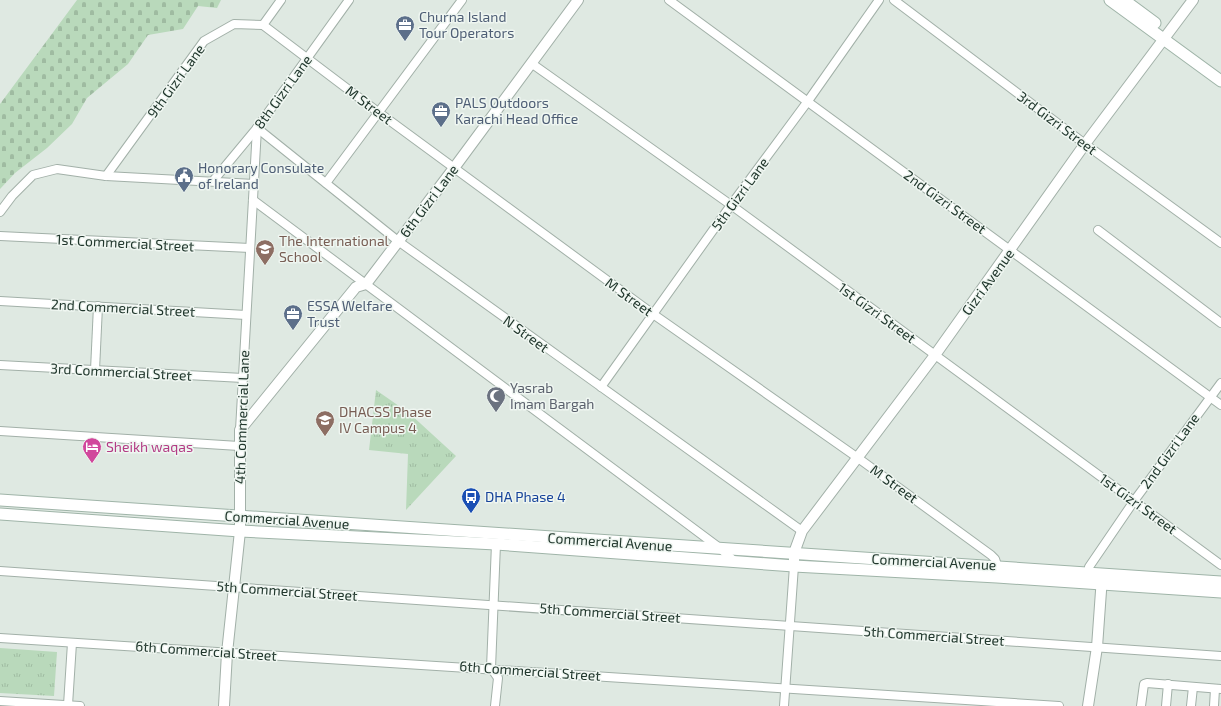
<svg xmlns="http://www.w3.org/2000/svg" width="1221" height="706" viewBox="0 0 1221 706" font-family="'Exo 2',sans-serif">
	<style>
		.grass { fill: url(#grass-tufts) }
		.cemetery { fill: url(#cemetery-stones) }
		.lines { fill: none; stroke-linecap: round; stroke-linejoin: round }
		.minor-casing { stroke: #a2b0a8; stroke-width: 10 }
		.tertiary-casing { stroke: #a2b0a8; stroke-width: 12 }
		.secondary-casing { stroke: #9fb4a8; stroke-width: 13 }
		.minor { stroke: #fff; stroke-width: 8 }
		.tertiary { stroke: #fff; stroke-width: 10 }
		.secondary { stroke: #fff; stroke-width: 11 }
		.labels { text-anchor: middle; stroke-width: 3; stroke-linejoin: round; paint-order: stroke }
		.service-label { font-size: 14px; fill: #4e5e75; stroke: #eff6f1; text-anchor: start }
		.street-label { font-size: 14px; fill: #21372d; stroke: #eff6f1 }
		.education-label { font-size: 14px; fill: #785e54; stroke: #eff6f1; text-anchor: start }
		.worship-label { font-size: 14px; fill: #5b616d; stroke: #eff6f1; text-anchor: start }
		.hotel-label { font-size: 14px; fill: #b23c85; stroke: #eff6f1; text-anchor: start }
		.transit-label { font-size: 14px; fill: #164399; stroke: #eff6f1; text-anchor: start }
	</style>
	<defs>
		<pattern id="grass-tufts" width="24" height="20" patternUnits="userSpaceOnUse"><rect width="24" height="20" fill="#b9d9bb"/><path d="M3 7l-1-3M5 7V3M7 7l1-3M15 17l-1-3M17 17v-4M19 17l1-3" fill="none" stroke="#9fbba1"/></pattern>
		<pattern id="cemetery-stones" width="16" height="16" patternUnits="userSpaceOnUse"><rect width="16" height="16" fill="#b9d9bb"/><path d="M2 7V4a2 2 0 0 1 4 0v3zM10 15v-3a2 2 0 0 1 4 0v3z" fill="#9fbba1"/></pattern>
	</defs>
	<rect width="100%" height="100%" fill="#dfe9e2"/>
	<g class="grass">
		<polygon points="376,390 409,413 456,456 406,510 408,454 369,450"/>
		<polygon points="0,648 57,652 54,696 0,693"/>
	</g>
	<polygon class="cemetery" points="77,0 221,0 217,8 198,6 183,29 148,35 128,64 87,98 72,124 47,148 15,173 0,189 0,104"/>
	<g class="lines">
		<defs>
			<g id="minor">
				<polyline points="669,0 1221,405"/>
				<polyline points="894,0 1085,144 1221,243"/>
				<polyline points="263,25 378,112 653,314 858,458 991,555 995,559 997,565"/>
				<polyline points="263,25 281,0"/>
				<polyline points="531,63 731,205 1221,565"/>
				<polyline points="257,128 398,241 802,531"/>
				<polyline points="106,176 204,41 234,24 263,25"/>
				<polyline points="213,181 257,128 349,0"/>
				<polyline points="326,183 462,0"/>
				<polyline points="253,200 721,549 734,561"/>
				<polyline points="0,212 12,196 33,175 57,169 106,176 254,184"/>
				<polyline points="1098,230 1221,323"/>
				<polyline points="0,236 250,248"/>
				<polyline points="0,301 246,315"/>
				<polyline points="0,365 243,378"/>
				<polyline points="95,370 98,306"/>
				<polyline points="601,387 731,205 808,101 879,0"/>
				<polyline points="240,430 257,128"/>
				<polyline points="0,431 239,446"/>
				<polyline points="0,571 1221,656"/>
				<polyline points="1087,577 1089,567 1134,501 1221,383"/>
				<polyline points="0,638 1059,706"/>
				<polyline points="0,701 80,706"/>
				<polyline points="68,705 72,643"/>
				<polyline points="495,706 498,678 491,668 496,544"/>
				<polyline points="784,706 794,566"/>
				<polyline points="1141,706 1144,684 1147,683 1221,689"/>
				<polyline points="1166,706 1168,684"/>
				<polyline points="1191,706 1193,687"/>
				<polyline points="1214,706 1215,689"/>
			</g>
			<g id="tertiary">
				<polyline points="794,566 794,553 802,531 935,355 1085,144 1193,0"/>
				<polyline points="224,706 227,653 240,531 240,430 356,287 366,284 454,168 578,0"/>
				<polyline points="1088,706 1097,647 1102,577"/>
			</g>
			<g id="secondary">
				<polyline points="1110,0 1221,81"/>
				<polyline points="1124,0 1155,23"/>
				<polyline points="0,500 1221,582"/>
				<polyline points="0,514 240,531 496,544 794,566 997,577 1221,592"/>
			</g>
		</defs>
		<use href="#minor" class="minor-casing"/>
		<use href="#tertiary" class="tertiary-casing"/>
		<use href="#secondary" class="secondary-casing"/>
		<use href="#minor" class="minor"/>
		<use href="#tertiary" class="tertiary"/>
		<use href="#secondary" class="secondary"/>
	</g>
	<defs>
		<symbol id="office-pin" viewBox="-11 -11 22 30"><path d="M0 17L-7.5 6A9.5 9.5 0 1 1 7.5 6Z" fill="#5c6f8a" stroke="#eff6f1"/><path d="M-6-3h4V-5.5h4V-3h4V5H-6ZM-1-4.5V-3h2v-1.5ZM-6 0V1H6V0Z" fill="#fff"/></symbol>
		<symbol id="civic-pin" viewBox="-11 -11 22 30"><path d="M0 17L-7.5 6A9.5 9.5 0 1 1 7.5 6Z" fill="#5c6f8a" stroke="#eff6f1"/><path d="M-.6-6.5H3V-4.5H.6V-3L4-1V1h2V6H-6V1h2V-1L-.6-3ZM-1.2 2.5V6h2.4V2.5Z" fill="#fff"/></symbol>
		<symbol id="school-pin" viewBox="-11 -11 22 30"><path d="M0 17L-7.5 6A9.5 9.5 0 1 1 7.5 6Z" fill="#8d6e63" stroke="#eff6f1"/><path d="M0-5L7-2L0 1L-7-2ZM-4 1L0 2.5L4 1V4Q0 6-4 4Z" fill="#fff"/></symbol>
		<symbol id="mosque-pin" viewBox="-11 -11 22 30"><path d="M0 17L-7.5 6A9.5 9.5 0 1 1 7.5 6Z" fill="#6b7280" stroke="#eff6f1"/><path d="M3.5-4.9A6 6 0 1 0 3.5 4.9A5 5 0 1 1 3.5-4.9Z" fill="#fff"/></symbol>
		<symbol id="hotel-pin" viewBox="-11 -11 22 30"><path d="M0 17L-7.5 6A9.5 9.5 0 1 1 7.5 6Z" fill="#d1479c" stroke="#eff6f1"/><path d="M-6-4.5h1.5V1H6V5H4.5V3h-9V5H-6ZM-4 0a1.8 1.8 0 1 1 3.6 0ZM.5 0V-2.5h3Q6-2.5 6 0Z" fill="#fff"/></symbol>
		<symbol id="bus-pin" viewBox="-11 -11 22 30"><path d="M0 17L-7.5 6A9.5 9.5 0 1 1 7.5 6Z" fill="#1a4fb4" stroke="#eff6f1"/><path d="M-5-6H5V4H4V6H2V4H-2V6H-4V4H-5ZM-3.5-4V0h7V-4ZM-3.5 1.2v1.5H-2V1.2ZM2 1.2v1.5H3.5V1.2Z" fill="#fff"/></symbol>
	</defs>
	<g fill-rule="evenodd">
		<use href="#office-pin" x="394" y="14" width="22" height="30"/>
		<use href="#office-pin" x="430" y="100" width="22" height="30"/>
		<use href="#civic-pin" x="173" y="165" width="22" height="30"/>
		<use href="#school-pin" x="254" y="238" width="22" height="30"/>
		<use href="#office-pin" x="282" y="303" width="22" height="30"/>
		<use href="#mosque-pin" x="485" y="385" width="22" height="30"/>
		<use href="#school-pin" x="314" y="409" width="22" height="30"/>
		<use href="#hotel-pin" x="81" y="436" width="22" height="30"/>
		<use href="#bus-pin" x="460" y="486" width="22" height="30"/>
	</g>
	<g class="labels">
		<g class="service-label">
			<text x="419" y="22">Churna Island<tspan x="419" dy="16">Tour Operators</tspan></text>
			<text x="455" y="108">PALS Outdoors<tspan x="455" dy="16">Karachi Head Office</tspan></text>
			<text x="198" y="173">Honorary Consulate<tspan x="198" dy="16">of Ireland</tspan></text>
			<text x="307" y="311">ESSA Welfare<tspan x="307" dy="16">Trust</tspan></text>
		</g>
		<g class="street-label">
			<text transform="translate(176 81) rotate(-54)" y="5">9th Gizri Lane</text>
			<text transform="translate(283 92) rotate(-54)" y="5">8th Gizri Lane</text>
			<text transform="translate(369 105) rotate(37)" y="5">M Street</text>
			<text transform="translate(1057 123) rotate(37)" y="5">3rd Gizri Street</text>
			<text transform="translate(740 194) rotate(-54)" y="5">5th Gizri Lane</text>
			<text transform="translate(429 201) rotate(-53)" y="5">6th Gizri Lane</text>
			<text transform="translate(945 202) rotate(36)" y="5">2nd Gizri Street</text>
			<text transform="translate(125 243) rotate(3)" y="5">1st Commercial Street</text>
			<text transform="translate(988 282) rotate(-54)" y="5">Gizri Avenue</text>
			<text transform="translate(629 297) rotate(36)" y="5">M Street</text>
			<text transform="translate(123 308) rotate(3)" y="5">2nd Commercial Street</text>
			<text transform="translate(877 313) rotate(36)" y="5">1st Gizri Street</text>
			<text transform="translate(526 334) rotate(36)" y="5">N Street</text>
			<text transform="translate(121 372) rotate(3)" y="5">3rd Commercial Street</text>
			<text transform="translate(242 417) rotate(-88)" y="5">4th Commercial Lane</text>
			<text transform="translate(1170 451) rotate(-54)" y="5">2nd Gizri Lane</text>
			<text transform="translate(894 484) rotate(36)" y="5">M Street</text>
			<text transform="translate(1138 504) rotate(36)" y="5">1st Gizri Street</text>
			<text transform="translate(287 520) rotate(4)" y="5">Commercial Avenue</text>
			<text transform="translate(610 542) rotate(4)" y="5">Commercial Avenue</text>
			<text transform="translate(934 562) rotate(3)" y="5">Commercial Avenue</text>
			<text transform="translate(287 591) rotate(4)" y="5">5th Commercial Street</text>
			<text transform="translate(610 613) rotate(4)" y="5">5th Commercial Street</text>
			<text transform="translate(934 636) rotate(4)" y="5">5th Commercial Street</text>
			<text transform="translate(206 651) rotate(4)" y="5">6th Commercial Street</text>
			<text transform="translate(530 671) rotate(4)" y="5">6th Commercial Street</text>
		</g>
		<g class="education-label">
			<text x="279" y="246">The International<tspan x="279" dy="16">School</tspan></text>
			<text x="339" y="417">DHACSS Phase<tspan x="339" dy="16">IV Campus 4</tspan></text>
		</g>
		<g class="worship-label">
			<text x="510" y="393">Yasrab<tspan x="510" dy="16">Imam Bargah</tspan></text>
		</g>
		<g class="hotel-label">
			<text x="106" y="452">Sheikh waqas</text>
		</g>
		<g class="transit-label">
			<text x="485" y="502">DHA Phase 4</text>
		</g>
	</g>
</svg>
